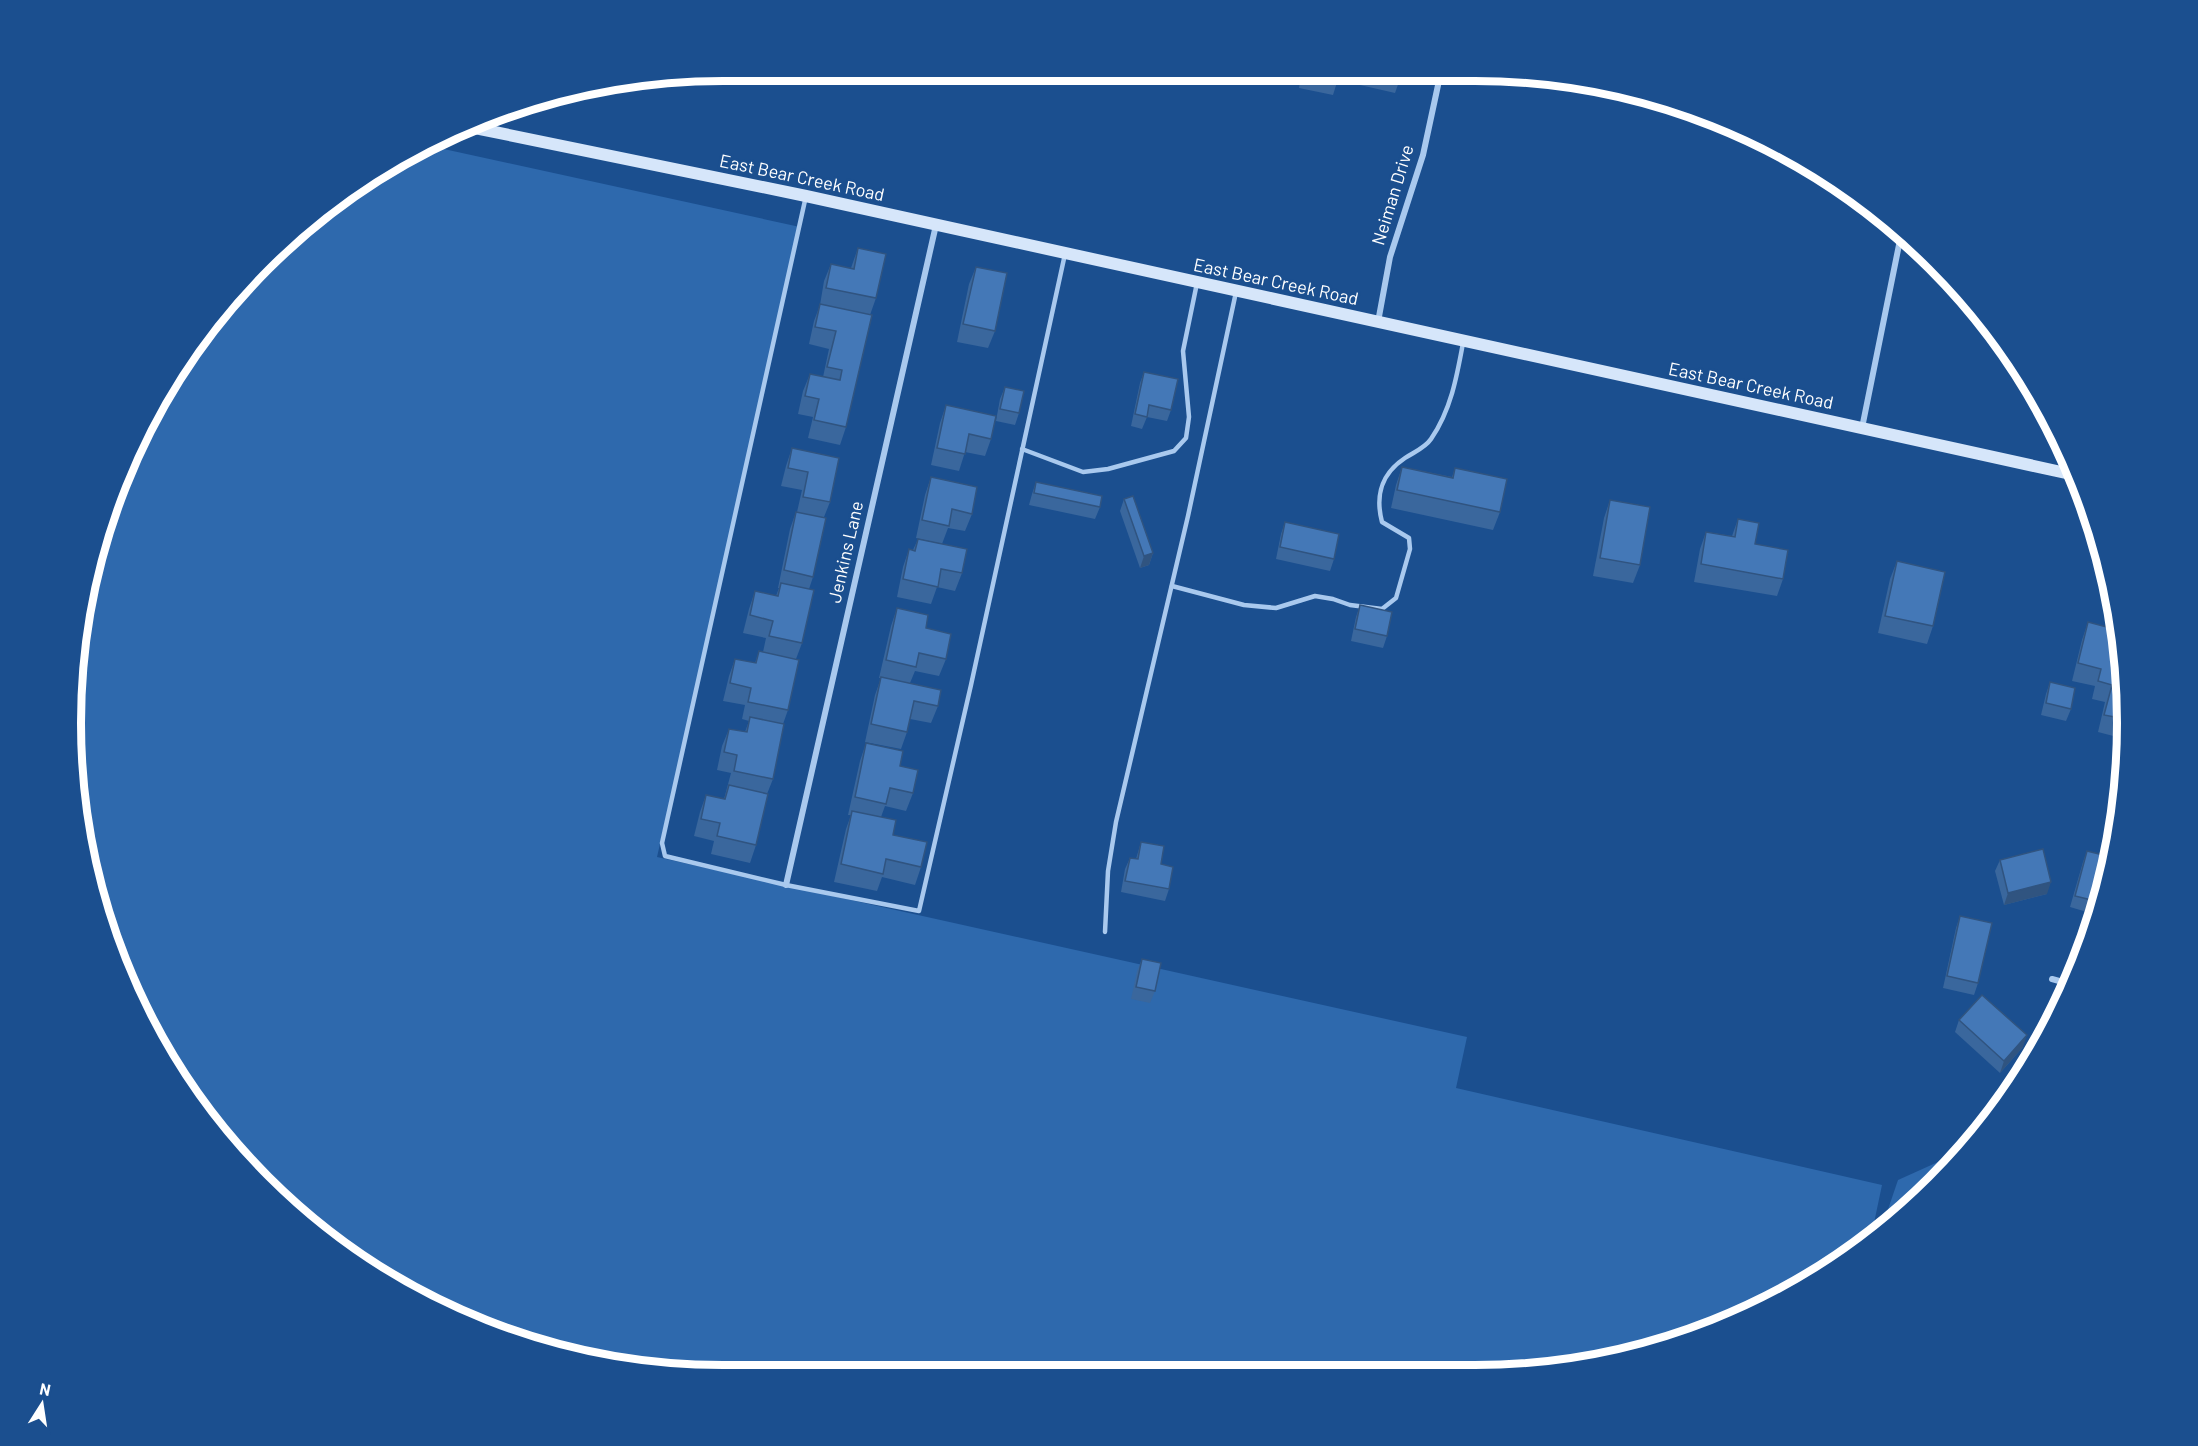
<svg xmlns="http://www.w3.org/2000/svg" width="2198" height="1446" viewBox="0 0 2198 1446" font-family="Barlow,sans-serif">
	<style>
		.green { fill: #2e69ad }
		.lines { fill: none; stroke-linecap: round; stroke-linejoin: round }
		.service { stroke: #a9c9ee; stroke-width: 4.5 }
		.minor { stroke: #a9c9ee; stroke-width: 6 }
		.secondary { stroke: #d6e6fa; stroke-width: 12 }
		.wall { fill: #3a679d }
		.shaded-wall { fill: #305480 }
		.building { fill: #4478b7; stroke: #305480; stroke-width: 1.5 }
		.labels { text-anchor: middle; stroke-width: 5; stroke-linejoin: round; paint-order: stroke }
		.street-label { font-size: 18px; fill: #fff; stroke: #1b4f8f }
		.rim { fill: none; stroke: #fff; stroke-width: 8 }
	</style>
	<rect width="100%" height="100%" fill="#1b4f8f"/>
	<g class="green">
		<polygon points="430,146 800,227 657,857 1467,1037 1456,1088 1882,1185 1870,1242 1764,1308 1644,1353 1517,1374 1053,1372 1005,1361 1002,1372 638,1370 473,1326 396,1288 293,1214 180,1085 120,973 93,892 72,766 72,681 105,513 158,397 206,326 293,233 360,181"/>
		<polygon points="1969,1148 1966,1153 1880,1233 1898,1180"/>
	</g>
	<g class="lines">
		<g class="service">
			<polyline points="806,196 662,843 665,856 786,885 919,911 971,685 1065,254"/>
			<polyline points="1022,449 1083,472 1108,469 1174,451 1186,438 1189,417 1183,351 1197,283"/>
			<path d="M1172 586 1244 605 1276 608 1315 596 1333 599 1350 605 1382 609 1396 598 1410 549 1409 538 1382 522C1375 495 1381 474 1405 458 1414 452 1425 448 1431 439 1451 410 1457 376 1463 343"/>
			<polyline points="1105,932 1108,871 1116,822 1188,516 1236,292"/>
		</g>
		<g class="minor">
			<polyline points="1378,322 1390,257 1423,155 1440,76"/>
			<polyline points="1862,428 1902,230"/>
			<polyline points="786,885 936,225"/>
			<polyline points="2052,979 2070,984"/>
		</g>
		<polyline class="secondary" points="470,127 806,196 2075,475"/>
	</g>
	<g class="wall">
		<polygon points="1238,76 1269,76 1267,82"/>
		<polygon points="1301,76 1339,76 1333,95 1299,88"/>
		<polygon points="1362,76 1401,76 1395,93 1360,85"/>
		<polygon points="858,248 876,298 870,315 846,427 840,445 808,438 813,417 798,414 803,391 810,374 823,377 829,349 809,344 814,321 820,305 824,281 831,264 851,268"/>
		<polygon points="976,267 995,331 988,348 957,342 969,284"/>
		<polygon points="1144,372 1171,410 1167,421 1147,417 1142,429 1131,426 1140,383"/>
		<polygon points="1005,387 1019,413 1015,425 996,421 1000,399"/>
		<polygon points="946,405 991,439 985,456 965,452 959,471 931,465 940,423"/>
		<polygon points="792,448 830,502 824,517 813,577 809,589 802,643 796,659 788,710 783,724 773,779 767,794 756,845 750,863 711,854 714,841 694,836 700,812 706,795 724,799 727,788 731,773 717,770 722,746 729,729 745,732 749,721 742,719 745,705 723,701 729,676 735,659 755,663 759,651 763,652 766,638 743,633 749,609 755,591 776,596 779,588 778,588 790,529 796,512 797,512 802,490 781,486 786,466"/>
		<polygon points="1402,467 1452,477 1455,468 1500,512 1493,530 1391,508 1396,485"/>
		<polygon points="931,477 972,514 965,531 948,528 942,544 916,538 925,495"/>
		<polygon points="1036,482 1100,507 1095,519 1029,505 1032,494"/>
		<polygon points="1124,499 1153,553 1149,565 1140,568 1120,511"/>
		<polygon points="1610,500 1640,565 1633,583 1593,576 1604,518"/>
		<polygon points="1738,519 1755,544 1783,579 1777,596 1694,582 1700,549 1706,532 1732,536"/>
		<polygon points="1285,522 1334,559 1330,571 1276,559 1281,534"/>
		<polygon points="918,539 962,573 955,591 937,587 931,604 897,597 903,567 909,549 913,550"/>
		<polygon points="1897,561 1933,626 1927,644 1878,633 1890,579"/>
		<polygon points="1360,605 1387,636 1383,648 1351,641 1356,617"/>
		<polygon points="897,608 926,628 946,659 939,676 915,671 910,683 938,706 931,723 910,719 907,732 901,749 865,742 875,695 881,678 879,678 891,626"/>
		<polygon points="2088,622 2116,657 2126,680 2125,728 2121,738 2098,732 2105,702 2092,699 2095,686 2072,681 2082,640"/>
		<polygon points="2050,682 2071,709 2066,721 2041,715 2046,694"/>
		<polygon points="866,743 900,766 913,793 906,811 885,806 881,817 893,835 921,867 915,885 882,877 877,891 834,882 846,829 851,815 848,815 860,761"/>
		<polygon points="1141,842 1161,864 1169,889 1165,901 1121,892 1125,869 1130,858 1136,859"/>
		<polygon points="2087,851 2111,857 2097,915 2070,907 2083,862"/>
		<polygon points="2000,860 2047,894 2004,905 1995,871"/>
		<polygon points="1960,916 1978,983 1974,995 1943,988 1956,928"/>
		<polygon points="1142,959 1155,991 1150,1003 1131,999 1137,971"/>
		<polygon points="1959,1020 2023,1047 2000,1073 1955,1032"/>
		<polygon points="2036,1043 2040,1049 2030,1064 2032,1055"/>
	</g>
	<g class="shaded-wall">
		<polygon points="1153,553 1149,565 1140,568 1144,556"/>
		<polygon points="2051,882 2047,894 2004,905 2008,893"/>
		<polygon points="2027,1035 2023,1047 2000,1073 2004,1061"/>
	</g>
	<g class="building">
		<polygon points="1304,76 1339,76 1337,83"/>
		<polygon points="1377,76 1401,76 1400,81"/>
		<polygon points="858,248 886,254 876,298 826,288 831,264 854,269"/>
		<polygon points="976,267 1007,273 995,331 963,324"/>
		<polygon points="820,304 872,315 846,427 814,420 819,399 805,396 810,374 840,380 842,370 827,367 836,331 815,327"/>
		<polygon points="1144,372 1178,379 1171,410 1149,405 1147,417 1135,414"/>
		<polygon points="1005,387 1024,391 1019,413 1000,409"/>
		<polygon points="946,405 996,416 991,439 969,434 965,454 937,448"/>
		<polygon points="792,448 839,458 830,502 803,497 808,472 788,468"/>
		<polygon points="1402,467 1453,478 1455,468 1507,479 1500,512 1397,490"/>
		<polygon points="931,477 977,487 972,514 952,509 949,526 922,520"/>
		<polygon points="1036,482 1102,496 1100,507 1034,493"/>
		<polygon points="1133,496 1153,553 1144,556 1124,499"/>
		<polygon points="1610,500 1650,507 1640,565 1600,558"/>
		<polygon points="796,512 826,518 813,577 784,570"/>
		<polygon points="1738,519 1759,523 1755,544 1788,550 1783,579 1701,564 1706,532 1735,537"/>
		<polygon points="1285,522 1339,534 1334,559 1280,547"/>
		<polygon points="918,539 967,549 962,573 941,569 938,587 903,579 909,549 915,551"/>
		<polygon points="1897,561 1945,572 1933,626 1885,616"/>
		<polygon points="781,583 814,590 802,643 769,636 773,621 750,615 755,591 778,596"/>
		<polygon points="1360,605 1392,612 1387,636 1355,629"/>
		<polygon points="897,608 928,615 926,628 951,634 946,659 919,653 916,667 886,660"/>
		<polygon points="2088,622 2118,630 2120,641 2116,657 2123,659 2126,680 2125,719 2104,715 2112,685 2098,681 2101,669 2078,663"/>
		<polygon points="759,651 799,660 788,710 748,702 751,688 730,683 735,659 756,663"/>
		<polygon points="881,677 941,690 938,706 914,701 907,732 871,724"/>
		<polygon points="2050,682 2075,688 2071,709 2046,703"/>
		<polygon points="750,717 784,724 773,779 734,771 737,755 724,752 729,729 747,732"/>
		<polygon points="866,743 903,751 900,766 918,770 913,793 890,788 886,804 855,797"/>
		<polygon points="729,785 768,794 756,845 717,836 720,823 701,819 706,795 725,799"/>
		<polygon points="852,811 896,820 893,835 927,842 921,867 886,859 883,874 841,864"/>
		<polygon points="1141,842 1164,846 1161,864 1173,867 1169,889 1125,881 1130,858 1138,859"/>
		<polygon points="2043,849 2051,882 2008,893 2000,860"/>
		<polygon points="2087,851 2111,857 2100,902 2075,896"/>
		<polygon points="1960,916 1992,923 1978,983 1947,976"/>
		<polygon points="1142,959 1161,963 1155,991 1136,987"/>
		<polygon points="1982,995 2027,1035 2004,1061 1959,1020"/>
		<polygon points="2036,1043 2042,1045 2032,1060"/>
	</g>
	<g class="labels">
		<g class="street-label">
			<text transform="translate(802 178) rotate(12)" y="6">East Bear Creek Road</text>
			<text transform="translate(1393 195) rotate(-73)" y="6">Neiman Drive</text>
			<text transform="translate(1276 282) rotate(12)" y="6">East Bear Creek Road</text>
			<text transform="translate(1751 386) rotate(12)" y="6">East Bear Creek Road</text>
			<text transform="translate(846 552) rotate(-77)" y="6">Jenkins Lane</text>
		</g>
	</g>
	<path d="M0 0H2198V1446H0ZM723 81H1475A642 642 0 0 1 2117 723V723A642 642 0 0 1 1475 1365H723A642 642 0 0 1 81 723V723A642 642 0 0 1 723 81Z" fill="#1b4f8f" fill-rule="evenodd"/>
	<path class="rim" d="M723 81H1475A642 642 0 0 1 2117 723V723A642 642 0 0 1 1475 1365H723A642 642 0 0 1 81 723V723A642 642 0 0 1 723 81Z"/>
	<g transform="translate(42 1404) rotate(12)" stroke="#1b4f8f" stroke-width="4.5" paint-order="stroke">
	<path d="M0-4.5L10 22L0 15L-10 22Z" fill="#ffffff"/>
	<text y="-9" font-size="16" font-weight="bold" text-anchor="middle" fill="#ffffff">N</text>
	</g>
</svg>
